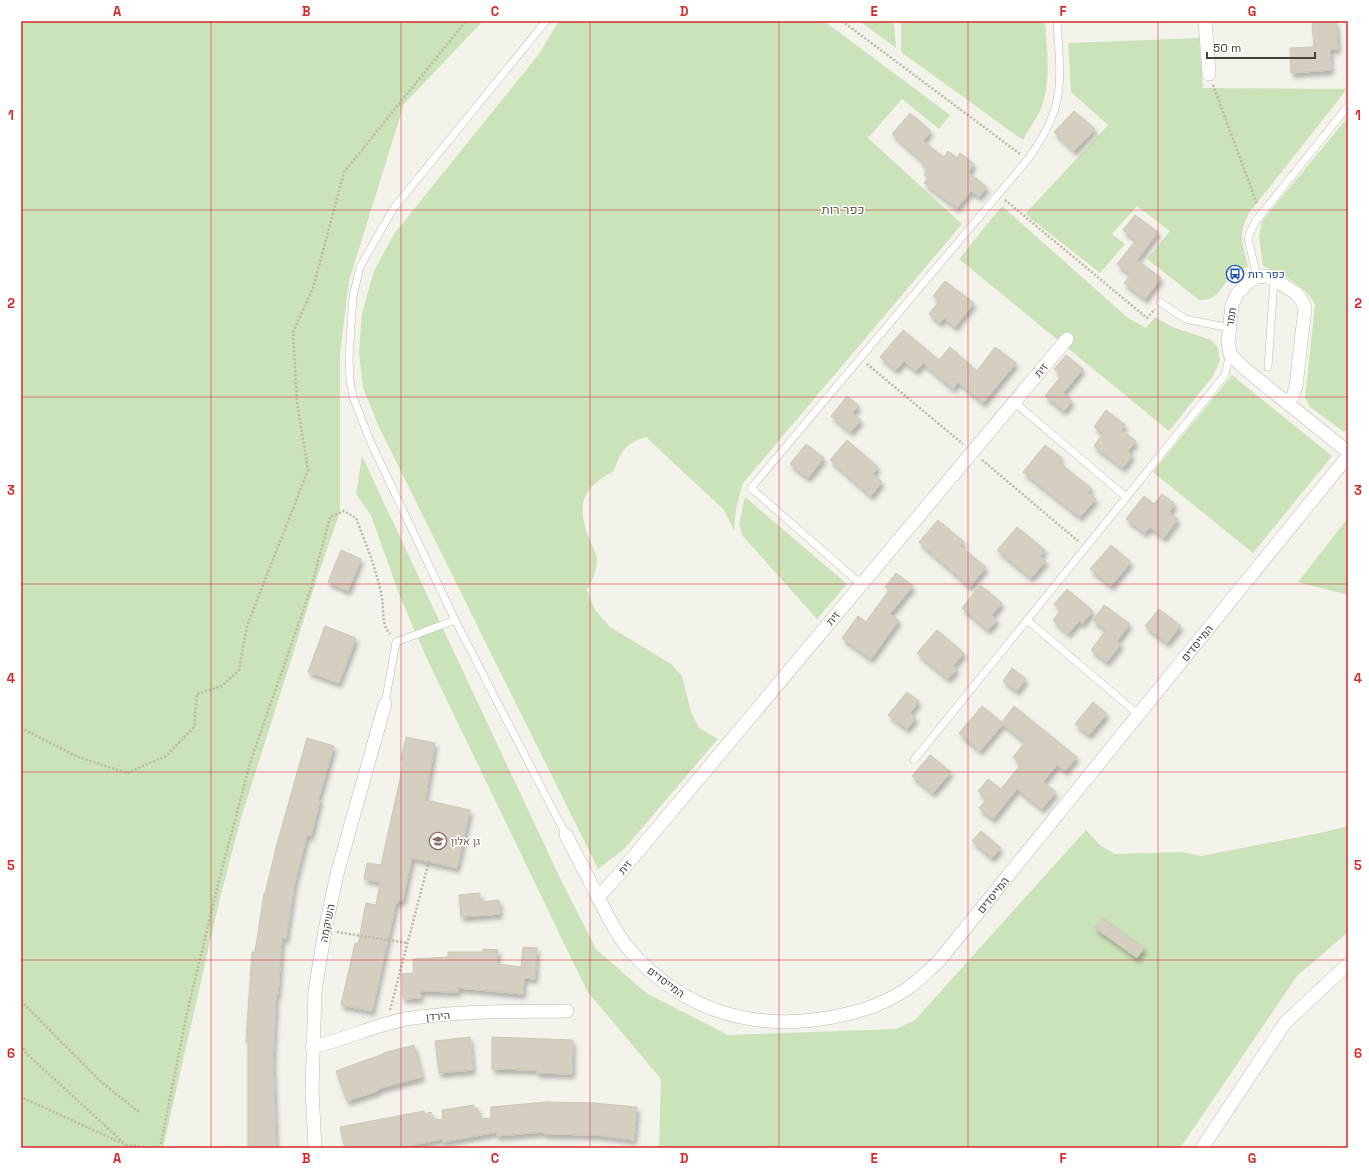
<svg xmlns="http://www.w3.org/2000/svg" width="1369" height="1169" viewBox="0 0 1369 1169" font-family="'Space Grotesk',Heebo,sans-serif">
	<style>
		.green { fill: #cae3b8 }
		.building { fill: #d4cfc1; stroke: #cec7b5; filter: url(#shadow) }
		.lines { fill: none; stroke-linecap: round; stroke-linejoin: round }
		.lane-casing { stroke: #bebbae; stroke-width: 8 }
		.street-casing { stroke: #bebbae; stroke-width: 14 }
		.path { stroke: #beb8a1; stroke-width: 2.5; stroke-dasharray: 2 2; stroke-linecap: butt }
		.lane { stroke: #fff; stroke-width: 7 }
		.street { stroke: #fff; stroke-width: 13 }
		.grid { fill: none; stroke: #d62828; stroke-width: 1; stroke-opacity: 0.55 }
		.labels { text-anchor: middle; stroke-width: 3; stroke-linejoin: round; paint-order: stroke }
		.transit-label { font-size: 11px; fill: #164399; stroke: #fff; text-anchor: start }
		.street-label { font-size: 11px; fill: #474339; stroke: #fff }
		.education-label { font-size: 11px; fill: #785e54; stroke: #fff; text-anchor: start }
		.quarter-label { font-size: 13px; fill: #686252; stroke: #fff }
		.neatline { fill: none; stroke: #d62828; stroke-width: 1.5 }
		.grid-label { font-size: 13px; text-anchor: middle; font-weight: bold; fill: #d62828 }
	</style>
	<defs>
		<filter id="shadow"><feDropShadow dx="2.5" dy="4.5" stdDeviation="2" flood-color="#0004"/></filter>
	</defs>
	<rect width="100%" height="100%" fill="#f3f2eb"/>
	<g class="green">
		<polygon points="21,21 483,21 404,104 349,281 340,354 340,512 317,578 241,818 220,898 163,1148 21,1148"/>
		<path d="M559 21H824L950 115 939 129 902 99 868 138 962 224 743 483 736 509 734 530 724 510 646 437C625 443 621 452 614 471 582 488 576 504 589 538 591 545 596 552 597 558 597 571 593 579 587 590L595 610 610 627 671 664 682 676 691 712 699 728 718 739 624 849 598 869 379 427 363 388 359 353 362 313 374 271 394 234 539 54Z"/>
		<polygon points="859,21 894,21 896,48"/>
		<path d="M901 21H1045C1047 50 1052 86 1039 113 1034 122 1028 131 1023 140L901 52Z"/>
		<path d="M1199 38 1203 88 1347 89 1249 213C1237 234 1243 245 1248 266 1242 270 1235 272 1231 276 1219 289 1219 300 1199 300L1147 259 1170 231 1137 206 1112 234 1125 244 1100 273 1025 214 1108 125 1071 92 1068 43Z"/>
		<path d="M1348 117V427L1344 432 1310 407 1305 398 1315 304C1306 287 1281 273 1263 266L1259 237 1262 221Z"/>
		<polygon points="1002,206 1128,318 1146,328 1155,317 1172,327 1211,340 1218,348 1220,361 1213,376 1169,431 959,259"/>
		<polygon points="1232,375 1332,456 1253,553 1153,472"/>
		<polygon points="362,456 560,878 596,949 646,993 728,1035 896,1029 915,1020 1086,830 1101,846 1115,854 1181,852 1201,856 1325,832 1348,826 1348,932 1297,976 1180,1148 659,1148 661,1079 587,991 428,661 399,594 371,515 356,494"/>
		<polygon points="745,497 847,584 817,619 742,535 739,524"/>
		<polygon points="1348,518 1348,595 1298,582"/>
	</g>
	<g class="building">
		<polygon points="1312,21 1336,21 1338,49 1330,49 1331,70 1291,73 1290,48 1314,47"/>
		<polygon points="1074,111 1095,129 1074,151 1054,132"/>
		<polygon points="910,113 931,131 923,141 944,157 948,151 957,158 960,153 974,164 968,172 987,187 979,197 971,191 957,208 924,183 928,178 924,175 928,170 922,166 925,163 892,134"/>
		<polygon points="1135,215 1158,232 1137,260 1161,278 1145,299 1124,283 1131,275 1117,264 1136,240 1123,230"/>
		<polygon points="945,281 974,303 955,327 944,318 940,323 929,314 939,301 933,296"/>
		<polygon points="903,330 939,360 950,347 977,371 995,347 1016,363 983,403 958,382 953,389 923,363 916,371 904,361 896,370 880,357"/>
		<polygon points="1066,355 1083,369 1063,393 1072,401 1064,411 1045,396 1062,375 1054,369"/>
		<polygon points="847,396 859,406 852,413 861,420 851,432 831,416"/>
		<polygon points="1106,410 1125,425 1121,430 1136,441 1128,451 1132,456 1123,468 1094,446 1103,433 1094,427"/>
		<polygon points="847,440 878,467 873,474 882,482 871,496 830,460"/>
		<polygon points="806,444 824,458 808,478 790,464"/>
		<polygon points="1045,445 1062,458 1059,462 1092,489 1088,493 1096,499 1080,517 1023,472"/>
		<polygon points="1162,494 1175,504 1169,512 1178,519 1164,538 1150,527 1145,533 1126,519 1144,496 1154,504"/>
		<polygon points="938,520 964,542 960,546 986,567 970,587 919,542"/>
		<polygon points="1017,527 1045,550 1040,556 1046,561 1031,578 997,550"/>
		<polygon points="1111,545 1131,562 1111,586 1090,569"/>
		<polygon points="341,550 361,559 348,591 328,582"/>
		<polygon points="896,573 913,586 890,614 899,620 871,659 842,638 858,616 866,622 889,590 885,587"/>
		<polygon points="980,585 1002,603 992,615 997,620 988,630 962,608"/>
		<polygon points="1067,589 1093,611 1082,624 1079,621 1068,634 1053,620 1061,610 1054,604"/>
		<polygon points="1104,605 1130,624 1117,641 1121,644 1107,662 1091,650 1106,630 1093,620"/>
		<polygon points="1159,609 1181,626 1167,643 1145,626"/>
		<polygon points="325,626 356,638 339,683 308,672"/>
		<polygon points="937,630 964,653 953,666 957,669 948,679 917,653"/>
		<polygon points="1012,668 1026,679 1017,691 1003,681"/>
		<polygon points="907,692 919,701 910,713 916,718 907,729 888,715"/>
		<polygon points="1093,702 1107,714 1089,735 1075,724"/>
		<polygon points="982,706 1002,722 1014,706 1077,757 1065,771 1057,765 1043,782 1056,792 1042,809 1017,789 993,819 979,808 987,799 978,791 988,779 1001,789 1021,764 1013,757 1025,742 1003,724 980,751 959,733"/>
		<polygon points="406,737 435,743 425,800 470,810 457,868 412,858 403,900 399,900 398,903 396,903 372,1011 341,1005 355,943 358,944 366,903 376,905 380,882 364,879 367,863 381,865 404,761 401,760"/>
		<polygon points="307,738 334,746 318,800 320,800 311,836 307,835 294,886 286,939 282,938 278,994 276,994 273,1062 276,1148 248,1148 248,1042 246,1042 252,952 255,952 264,894 265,894 277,844"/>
		<polygon points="930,755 951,772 933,793 912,776"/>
		<polygon points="981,831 1001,848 992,858 972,841"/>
		<polygon points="480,893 480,902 499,900 500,914 461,917 459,895"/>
		<polygon points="1102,918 1144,948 1137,958 1095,928"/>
		<polygon points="523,947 537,948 535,979 524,978 523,994 458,988 458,992 420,991 421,998 403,999 402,974 414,973 413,959 448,957 448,952 483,952 483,949 498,950 497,964 521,967"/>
		<polygon points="470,1037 473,1070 439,1073 435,1041"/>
		<polygon points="492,1037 573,1040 572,1074 537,1073 537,1070 492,1069"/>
		<polygon points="414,1045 422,1077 378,1089 378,1091 347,1101 336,1071 383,1054 383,1053"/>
		<polygon points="547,1102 594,1103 637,1107 634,1140 596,1135 544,1134 544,1132 497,1136 497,1132 443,1142 442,1139 399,1148 345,1148 340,1127 424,1111 425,1114 431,1112 434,1120 443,1119 442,1110 474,1105 474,1109 478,1108 479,1119 491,1118 491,1107"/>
	</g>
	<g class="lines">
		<defs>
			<g id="lane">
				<polyline points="546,21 393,209 360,267 353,296 349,357 350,380 353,397 371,443 455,620 566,835"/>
				<polyline points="1257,277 1248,238 1255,222 1348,106"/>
				<polyline points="1160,302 1185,319 1230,328"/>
				<polyline points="1268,367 1274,280"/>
				<polyline points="1014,402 1126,497"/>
				<path d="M862 585 751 488 1028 159C1066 107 1061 82 1057 21"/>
				<polyline points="1027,620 1139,715"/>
				<polyline points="385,704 396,642 455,620"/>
				<polyline points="914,760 1225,375 1230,354"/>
			</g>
			<g id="street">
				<polyline points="1205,21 1209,74"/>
				<polyline points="1287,403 1293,396 1296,386 1305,308 1302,301 1296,293 1268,276 1257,277 1248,282 1237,294 1232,305 1228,342 1230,354 1244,368 1348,452"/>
				<path d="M566 835C578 858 589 880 601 903 609 918 617 936 629 949 682 1011 754 1032 833 1017 860 1012 888 1003 911 986 920 979 929 970 938 962L1348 456"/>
				<polyline points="598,897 614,880 1067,339"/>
				<path d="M312 1047C344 1040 374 1025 406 1019 458 1010 514 1012 567 1011"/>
				<polyline points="315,1148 312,1090 315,991 325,930 337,874 385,704"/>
				<polyline points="1202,1148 1285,1023 1348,964"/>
			</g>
		</defs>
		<use href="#lane" class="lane-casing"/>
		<use href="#street" class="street-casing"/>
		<g class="path">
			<polyline points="842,21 1020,154"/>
			<polyline points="1213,85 1257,204"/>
			<polyline points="1005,200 1147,318 1155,309"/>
			<polyline points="867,364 963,444"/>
			<polyline points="982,460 1078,541"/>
			<polyline points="21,728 78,757 127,773 166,756 194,727 197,694 222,686 239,670 247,626 308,470 297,402 293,332 313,288 344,172 466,21"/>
			<polyline points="337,932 407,943"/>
			<polyline points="21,1001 100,1081 139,1112"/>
			<polyline points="390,1010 429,861"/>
			<polyline points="21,1045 27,1054 126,1145 21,1097"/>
			<polyline points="126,1145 152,1148"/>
			<path d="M160 1148 187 1013 219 880 251 760 311 588 330 517 344 511 356 518C366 544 377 571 382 598 384 611 381 624 390 634"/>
		</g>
		<use href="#lane" class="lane"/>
		<use href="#street" class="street"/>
	</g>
	<path class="grid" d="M211 21V1148M401 21V1148M590 21V1148M779 21V1148M968 21V1148M1158 21V1148M21 210H1348M21 397H1348M21 584H1348M21 772H1348M21 960H1348"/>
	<defs>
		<symbol id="bus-ring" viewBox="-11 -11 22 22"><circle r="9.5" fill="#fff" stroke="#1a4fb4" stroke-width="1.5"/><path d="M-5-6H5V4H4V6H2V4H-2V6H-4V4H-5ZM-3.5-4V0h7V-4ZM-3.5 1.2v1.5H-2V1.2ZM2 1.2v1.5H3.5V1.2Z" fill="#1a4fb4"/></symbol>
		<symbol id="school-ring" viewBox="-11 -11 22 22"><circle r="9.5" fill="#fff" stroke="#8d6e63" stroke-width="1.5"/><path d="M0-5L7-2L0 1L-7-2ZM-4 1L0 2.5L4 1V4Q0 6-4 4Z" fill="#8d6e63"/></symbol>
	</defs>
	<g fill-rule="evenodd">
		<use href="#bus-ring" x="1225" y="264" width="20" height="20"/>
		<use href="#school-ring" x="428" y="831" width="20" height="20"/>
	</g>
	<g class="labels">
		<g class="transit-label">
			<text x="1248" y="278">כפר רות</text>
		</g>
		<g class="street-label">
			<text transform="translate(1231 317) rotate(-82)" y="4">תמר</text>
			<text transform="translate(1041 370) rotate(-50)" y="4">זית</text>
			<text transform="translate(833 618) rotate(-50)" y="4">זית</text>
			<text transform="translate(1197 643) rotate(-51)" y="4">המייסדים</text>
			<text transform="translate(625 867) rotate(-50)" y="4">זית</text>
			<text transform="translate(993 895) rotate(-51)" y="4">המייסדים</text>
			<text transform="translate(327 923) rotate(-79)" y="4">השיקמה</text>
			<text transform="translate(666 982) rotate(37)" y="4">המייסדים</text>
			<text transform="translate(438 1016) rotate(-5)" y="4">הירדן</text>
		</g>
		<g class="education-label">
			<text x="451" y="845">גן אלון</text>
		</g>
		<g class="quarter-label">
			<text x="843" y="214">כפר רות</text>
		</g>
	</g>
	<rect width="1369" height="1169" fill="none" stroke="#ffffff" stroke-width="44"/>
	<path d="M1207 52v6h108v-6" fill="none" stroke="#474339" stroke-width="2"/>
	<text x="1213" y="52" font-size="12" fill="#474339" stroke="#ffffff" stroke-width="3" paint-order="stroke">50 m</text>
	<rect x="22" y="22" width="1325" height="1125" class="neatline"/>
	<g class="grid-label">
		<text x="117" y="16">A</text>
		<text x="306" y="16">B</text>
		<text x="495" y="16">C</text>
		<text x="684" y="16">D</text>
		<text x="874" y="16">E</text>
		<text x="1063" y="16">F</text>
		<text x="1252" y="16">G</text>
		<text x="11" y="120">1</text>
		<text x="1358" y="120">1</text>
		<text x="11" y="308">2</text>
		<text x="1358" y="308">2</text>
		<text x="11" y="495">3</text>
		<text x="1358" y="495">3</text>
		<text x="11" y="683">4</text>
		<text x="1358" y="683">4</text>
		<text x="11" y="870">5</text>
		<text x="1358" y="870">5</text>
		<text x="11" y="1058">6</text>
		<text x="1358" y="1058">6</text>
		<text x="117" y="1163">A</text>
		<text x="306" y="1163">B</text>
		<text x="495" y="1163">C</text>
		<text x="684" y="1163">D</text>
		<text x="874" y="1163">E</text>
		<text x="1063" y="1163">F</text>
		<text x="1252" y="1163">G</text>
	</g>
</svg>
